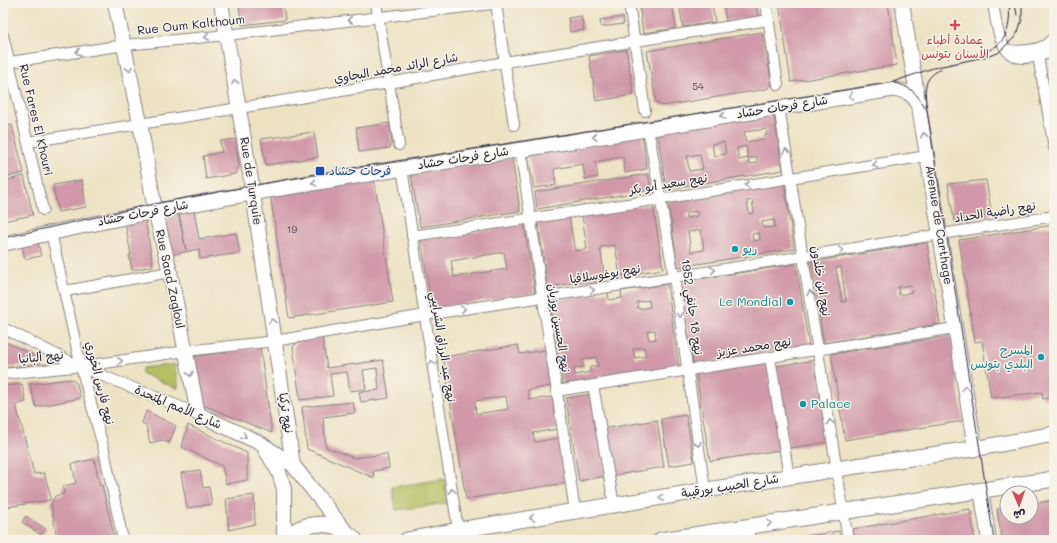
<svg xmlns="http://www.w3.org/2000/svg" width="1057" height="543" viewBox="0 0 1057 543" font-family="Mali,'Playpen Sans Arabic',sans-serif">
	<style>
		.green { fill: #b4c062; stroke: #6b714e }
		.building { fill: #d098a8; fill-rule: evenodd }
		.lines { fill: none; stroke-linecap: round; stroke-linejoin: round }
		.street-casing { stroke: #888280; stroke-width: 12 }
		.secondary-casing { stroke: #888280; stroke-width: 16 }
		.primary-casing { stroke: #888280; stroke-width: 17 }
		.street { stroke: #fff; stroke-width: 10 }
		.secondary { stroke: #fff; stroke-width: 14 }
		.primary { stroke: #fff; stroke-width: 15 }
		.tram { stroke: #22223b; stroke-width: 1 }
		.oneway { stroke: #9c9ca7 }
		.health-dot { fill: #e0444e; stroke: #f7f3e8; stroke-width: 1.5 }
		.transit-dot { fill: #1a4fb4; stroke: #f7f3e8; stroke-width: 1.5 }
		.culture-dot { fill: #0f9aa8; stroke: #f7f3e8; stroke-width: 1.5 }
		.labels { text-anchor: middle; stroke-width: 3; stroke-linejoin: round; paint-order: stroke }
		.number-label { font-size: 10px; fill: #4e4056 }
		.street-label { font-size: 12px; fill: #22223b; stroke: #f7f3e8 }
		.health-label { font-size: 12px; fill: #be3a42; stroke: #f7f3e8 }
		.transit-label { font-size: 12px; fill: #164399; stroke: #f7f3e8; text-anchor: start }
		.culture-label { font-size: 12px; fill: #0d838f; stroke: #f7f3e8; text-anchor: start }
	</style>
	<rect width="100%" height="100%" fill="#f7f3e8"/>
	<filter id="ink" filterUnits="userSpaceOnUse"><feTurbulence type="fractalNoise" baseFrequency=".025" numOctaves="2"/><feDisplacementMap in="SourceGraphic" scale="8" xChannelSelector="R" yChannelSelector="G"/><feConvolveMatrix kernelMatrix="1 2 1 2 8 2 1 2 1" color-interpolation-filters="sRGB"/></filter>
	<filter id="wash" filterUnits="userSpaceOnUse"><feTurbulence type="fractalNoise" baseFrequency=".012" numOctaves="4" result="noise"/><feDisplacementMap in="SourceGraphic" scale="16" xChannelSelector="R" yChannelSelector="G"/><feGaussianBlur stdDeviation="0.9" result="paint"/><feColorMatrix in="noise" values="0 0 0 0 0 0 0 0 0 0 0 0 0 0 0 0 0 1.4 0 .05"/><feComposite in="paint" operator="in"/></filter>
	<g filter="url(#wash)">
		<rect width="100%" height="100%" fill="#ede3c4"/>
		<g class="green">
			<polygon points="174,364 178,384 178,388 176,388 143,374 141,371 143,368"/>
			<polygon points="444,479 448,503 396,510 392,487"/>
		</g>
		<g id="blocks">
			<g class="building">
				<polygon points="269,3 283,3 285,20 242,25 239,6"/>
				<polygon points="639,3 672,3 676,28 643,33"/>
				<polygon points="679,3 712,3 715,22 683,27"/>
				<polygon points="723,3 756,3 758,17 726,21"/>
				<polygon points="779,3 888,3 897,65 791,82"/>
				<polygon points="581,16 584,30 570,32 568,18"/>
				<polygon points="623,17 624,24 601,27 600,20"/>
				<polygon points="762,32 772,84 767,89 662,106 656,102 647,51"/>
				<polygon points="626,50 634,95 596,101 589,56"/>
				<path d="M773 111 783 170 666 189 657 130ZM766 129 767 135 764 136 765 139 746 142 744 132ZM724 142 726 154 714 156 712 144ZM746 146 748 158 757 157V163L749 164 748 158 739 160 737 148ZM700 154 703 169 689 171 687 156Z"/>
				<polygon points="389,123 392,142 390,148 359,152 356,128"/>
				<polygon points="12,125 24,173 3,178 3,127"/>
				<polygon points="314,132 318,157 266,165 261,139"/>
				<polygon points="642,135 647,169 625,173 623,157 595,162 598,177 585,179 583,164 554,169 556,185 534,188 528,155"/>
				<polygon points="235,139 239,166 235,174 206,179 203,156 222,152 220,141"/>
				<polygon points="512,158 520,211 420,227 411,174"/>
				<polygon points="648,174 651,190 537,209 535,192"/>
				<polygon points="24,176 33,215 3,221 3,181"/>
				<polygon points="374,178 393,302 289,318 271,200 273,195"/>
				<polygon points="82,180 86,207 58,212 53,185"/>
				<polygon points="986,180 992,215 954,221 948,184"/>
				<path d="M784 182 794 249 678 267 668 200ZM752 200 754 213 749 214 747 201ZM697 211 698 216 686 218V213ZM774 220 775 227 763 228 762 222ZM701 230 704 250 691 252 688 232ZM759 233 760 240 753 241 752 234Z"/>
				<polygon points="653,204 663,269 620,276 615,245 600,247 605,278 548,287 538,222 569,217 575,251 587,249 582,215"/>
				<polygon points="194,210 199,239 236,233 240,253 200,259 199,249 170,255 162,217 178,214 186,250 179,213"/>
				<polygon points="145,218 153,266 132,270 129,255 131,255 125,222"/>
				<path d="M524 224 535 293 432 309 421 240ZM504 252 507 269 454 277 451 261Z"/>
				<polygon points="1054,225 1054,397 1043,399 1042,392 991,398 982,341 975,342 959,240"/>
				<polygon points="38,242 41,256 25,259 22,245"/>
				<path d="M927 243 940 324 824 343 811 262ZM841 267 846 301 842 302 836 268ZM911 285 912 292 899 295 898 287Z"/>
				<polygon points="796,264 809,346 693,364 680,282"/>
				<path d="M667 284 679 367 563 384 550 301 608 292 609 300 622 298 621 291ZM649 300 650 307 638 309 637 302ZM655 330 656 339 649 340 647 331ZM644 347 646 356 635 358 633 349ZM596 357 598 366 590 367V372L575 375 574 368 584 367 582 360Z"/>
				<polygon points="951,336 963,421 845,440 831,354"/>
				<polygon points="322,337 327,368 383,360 389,398 361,402 359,392 379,390 377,368 363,370 366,389 350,391 347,372 330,374 333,396 300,400 293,347 299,341"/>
				<polygon points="3,341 40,358 41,363 3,368"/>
				<path d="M518 345 520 354 545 350 551 386 528 390 529 400 552 397 558 429 533 433 535 442 559 438 566 483 466 499 443 357ZM506 396 508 409 476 414 475 401Z"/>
				<polygon points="260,347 272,433 203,405 193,357"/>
				<polygon points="816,360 830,442 789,448 776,366"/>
				<polygon points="767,363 781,450 710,461 696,374"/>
				<polygon points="72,379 77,384 80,398 36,407 30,384"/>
				<polygon points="22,384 26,402 16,405 34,474 44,473 50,493 50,500 6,507 3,494 3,386"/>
				<polygon points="593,394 606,476 579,481 566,398"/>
				<polygon points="353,402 355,413 323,417 326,447 354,458 387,454 389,468 373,471 374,478 307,449 302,407"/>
				<polygon points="146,411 176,426 169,443 162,440 150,443 146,425 142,423"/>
				<polygon points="686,415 694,462 669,466 661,419"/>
				<polygon points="657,420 664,467 610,476 602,429"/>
				<polygon points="188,425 247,453 247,480 226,484 222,466 182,447"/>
				<polygon points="94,459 100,486 102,485 115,540 57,540 51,503 55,496 64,494 63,486 76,483 72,464"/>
				<polygon points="200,470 203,488 209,487 212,504 187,508 181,473"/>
				<polygon points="254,495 255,524 229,530 226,499"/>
				<polygon points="1054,500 1054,540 1002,540 997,509 1007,508 1007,517 1031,517 1031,504"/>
				<polygon points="970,509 975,540 855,540 853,529"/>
				<polygon points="26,516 46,529 41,535 22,522"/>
				<polygon points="839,531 840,540 789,540 789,539"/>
			</g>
		</g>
	</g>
	<g filter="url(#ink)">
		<use href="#blocks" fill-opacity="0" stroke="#888280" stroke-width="1"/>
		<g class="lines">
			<defs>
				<g id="street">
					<polyline points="376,3 399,145"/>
					<polyline points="496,3 514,125"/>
					<polyline points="629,3 645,111"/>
					<polyline points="766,3 778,85"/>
					<path d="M993 3C996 20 998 58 1023 58 1033 58 1044 54 1054 52"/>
					<polyline points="3,35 43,210"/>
					<path d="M1009 50C1018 52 1039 50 1047 44 1049 42 1052 39 1054 37"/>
					<polyline points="1038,56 1054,148"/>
					<polyline points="3,63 125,45 227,35 500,3"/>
					<polyline points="779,107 848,540"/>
					<polyline points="648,128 674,277 705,490"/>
					<polyline points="28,142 239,108 389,83 505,62 769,20"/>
					<polyline points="520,149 575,511"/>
					<polyline points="402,168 458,530"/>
					<polyline points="51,232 81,367 104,450 123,540"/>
					<polyline points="412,236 661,199 927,156"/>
					<polyline points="65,291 170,272"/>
					<polyline points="3,328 81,367 198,414"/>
					<polyline points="770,357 789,477"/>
					<polyline points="3,374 84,366 186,351 275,341 425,315 674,277 1054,216"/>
					<polyline points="593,385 614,505"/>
					<polyline points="556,391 955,328"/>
					<polyline points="748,527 750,540"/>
				</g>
				<g id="secondary">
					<polyline points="115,3 140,123 155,210 170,272 198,414 262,444 279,472 284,489 284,539"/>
					<polyline points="221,3 251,180 293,465"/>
					<polyline points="902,3 975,448"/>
					<path d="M3 244C86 224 169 208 253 193L890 90C902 89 914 93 918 105"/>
					<polyline points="266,447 293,465 346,532"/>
					<polyline points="981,490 989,540"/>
				</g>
				<g id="primary">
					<path d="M283 540C303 520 335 518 355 540"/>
					<polyline points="407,540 458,530 856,466 979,448 1054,434"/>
					<polyline points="661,540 1054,479"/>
				</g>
			</defs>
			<use href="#street" class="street-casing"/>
			<use href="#secondary" class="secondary-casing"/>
			<use href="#primary" class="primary-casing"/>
			<use href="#street" class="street"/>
			<use href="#secondary" class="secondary"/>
			<use href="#primary" class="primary"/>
			<g class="tram">
				<polyline points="1015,3 1017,15"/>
				<path d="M983 52C1008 46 1011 25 1009 3"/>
				<path d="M941 69C921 79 925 91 927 111L994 540"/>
				<path d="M894 83C909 85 919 95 925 108"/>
				<polyline points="3,238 154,204 321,173 890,83 933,68 989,56 998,53 1014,38 1018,32 1022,19 1022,3"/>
			</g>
		</g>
		<defs><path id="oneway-chevron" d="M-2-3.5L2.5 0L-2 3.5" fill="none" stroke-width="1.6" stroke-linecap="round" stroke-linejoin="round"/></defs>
		<g class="oneway">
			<use href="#oneway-chevron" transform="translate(350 20) rotate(173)"/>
			<use href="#oneway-chevron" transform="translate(207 37) rotate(174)"/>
			<use href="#oneway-chevron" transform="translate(78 52) rotate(172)"/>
			<use href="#oneway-chevron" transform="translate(129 69) rotate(79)"/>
			<use href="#oneway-chevron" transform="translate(235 82) rotate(-100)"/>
			<use href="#oneway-chevron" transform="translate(851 96) rotate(171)"/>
			<use href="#oneway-chevron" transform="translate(723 116) rotate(171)"/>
			<use href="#oneway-chevron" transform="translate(924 135) rotate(-100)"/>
			<use href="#oneway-chevron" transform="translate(595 137) rotate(171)"/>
			<use href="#oneway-chevron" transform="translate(786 151) rotate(-98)"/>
			<use href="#oneway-chevron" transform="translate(875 165) rotate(171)"/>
			<use href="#oneway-chevron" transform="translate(314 183) rotate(171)"/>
			<use href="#oneway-chevron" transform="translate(747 185) rotate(171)"/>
			<use href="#oneway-chevron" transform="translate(841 250) rotate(-9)"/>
			<use href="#oneway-chevron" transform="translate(713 270) rotate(-9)"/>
			<use href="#oneway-chevron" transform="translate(592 290) rotate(-9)"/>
			<use href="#oneway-chevron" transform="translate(810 293) rotate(-99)"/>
			<use href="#oneway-chevron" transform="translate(463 309) rotate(-9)"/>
			<use href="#oneway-chevron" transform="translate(680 315) rotate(82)"/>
			<use href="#oneway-chevron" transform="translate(272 321) rotate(-99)"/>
			<use href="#oneway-chevron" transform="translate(120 361) rotate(-8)"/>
			<use href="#oneway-chevron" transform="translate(432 363) rotate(-99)"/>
			<use href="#oneway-chevron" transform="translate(190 374) rotate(79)"/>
			<use href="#oneway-chevron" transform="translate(965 388) rotate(-99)"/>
			<use href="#oneway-chevron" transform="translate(830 422) rotate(-99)"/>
			<use href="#oneway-chevron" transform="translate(244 436) rotate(26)"/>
			<use href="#oneway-chevron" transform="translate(698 444) rotate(81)"/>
			<use href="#oneway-chevron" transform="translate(452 491) rotate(-99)"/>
			<use href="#oneway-chevron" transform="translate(661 498) rotate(171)"/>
			<use href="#oneway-chevron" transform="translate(532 518) rotate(171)"/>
			<use href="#oneway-chevron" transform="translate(769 523) rotate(-9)"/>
		</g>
	</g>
	<path class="health-dot" d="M953 19h4v4h4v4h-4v4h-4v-4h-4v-4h4z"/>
	<rect class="transit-dot" x="315" y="166" width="10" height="10" rx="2"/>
	<g class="culture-dot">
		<circle cx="735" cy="249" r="4"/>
		<circle cx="790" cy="302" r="4"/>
		<circle cx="1041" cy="357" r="4"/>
		<circle cx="803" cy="404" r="4"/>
	</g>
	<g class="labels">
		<g class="number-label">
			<text x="698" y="90">54</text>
			<text x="292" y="233">19</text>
		</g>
		<g class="street-label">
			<text transform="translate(191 25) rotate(-6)" y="4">Rue Oum Kalthoum</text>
			<text transform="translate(396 68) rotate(-10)" y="4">شارع الرائد محمد البجاوي</text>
			<text transform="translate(782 107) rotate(-9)" y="4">شارع فرحات حشاد</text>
			<text transform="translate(36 120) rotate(77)" y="4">Rue Fares El Khouri</text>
			<text transform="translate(463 158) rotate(-9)" y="4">شارع فرحات حشاد</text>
			<text transform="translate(251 181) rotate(81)" y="4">Rue de Turquie</text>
			<text transform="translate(668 184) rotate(-9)" y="4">نهج سعيد أبو بكر</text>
			<text transform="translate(995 212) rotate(-9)" y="4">نهج راضية الحداد</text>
			<text transform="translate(143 213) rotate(-11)" y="4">شارع فرحات حشاد</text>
			<text transform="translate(939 225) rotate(81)" y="4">Avenue de Carthage</text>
			<text transform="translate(605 274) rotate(-9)" y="4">نهج يوغوسلافيا</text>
			<text transform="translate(170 279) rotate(78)" y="4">Rue Saad Zagloul</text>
			<text transform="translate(821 281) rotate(81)" y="4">نهج ابن خلدون</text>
			<text transform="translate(692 307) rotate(82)" y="4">نهج 18 جانفي 1952</text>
			<text transform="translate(559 328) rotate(81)" y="4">نهج الحسين بوزيان</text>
			<text transform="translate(443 347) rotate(81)" y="4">نهج عبد الرزاق الشرايبي</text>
			<text transform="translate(754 347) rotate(-9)" y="4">نهج محمد عزيز</text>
			<text transform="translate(41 357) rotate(-6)" y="4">نهج ألبانيا</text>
			<text transform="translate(100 383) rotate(76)" y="4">نهج فارس الخوري</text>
			<text transform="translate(178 407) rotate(23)" y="4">شارع الأمم المتحدة</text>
			<text transform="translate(286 413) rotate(81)" y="4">نهج تركيا</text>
			<text transform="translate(730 486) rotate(-9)" y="4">شارع الحبيب بورقيبة</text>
		</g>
		<g class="health-label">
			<text x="955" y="44">عمادة أطباء<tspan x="955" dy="14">الأسنان بتونس</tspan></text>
		</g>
		<g class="transit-label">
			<text x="329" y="175">فرحات حشاد</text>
		</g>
		<g class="culture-label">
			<text x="743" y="253">ريو</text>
			<text x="782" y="306" text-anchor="end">Le Mondial</text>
			<text x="1033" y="354" text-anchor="end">المسرح<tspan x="1033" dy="14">البلدي بتونس</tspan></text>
			<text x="811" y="408">Palace</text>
		</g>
	</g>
	<rect width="1057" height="543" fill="none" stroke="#f7f3e8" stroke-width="16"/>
	<g transform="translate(1019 505) rotate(178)"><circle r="19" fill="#f7f3e8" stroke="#a29fa3"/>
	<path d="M0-3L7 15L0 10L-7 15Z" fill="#d1495b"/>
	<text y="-6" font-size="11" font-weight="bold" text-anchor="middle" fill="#22223b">ش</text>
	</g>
</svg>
